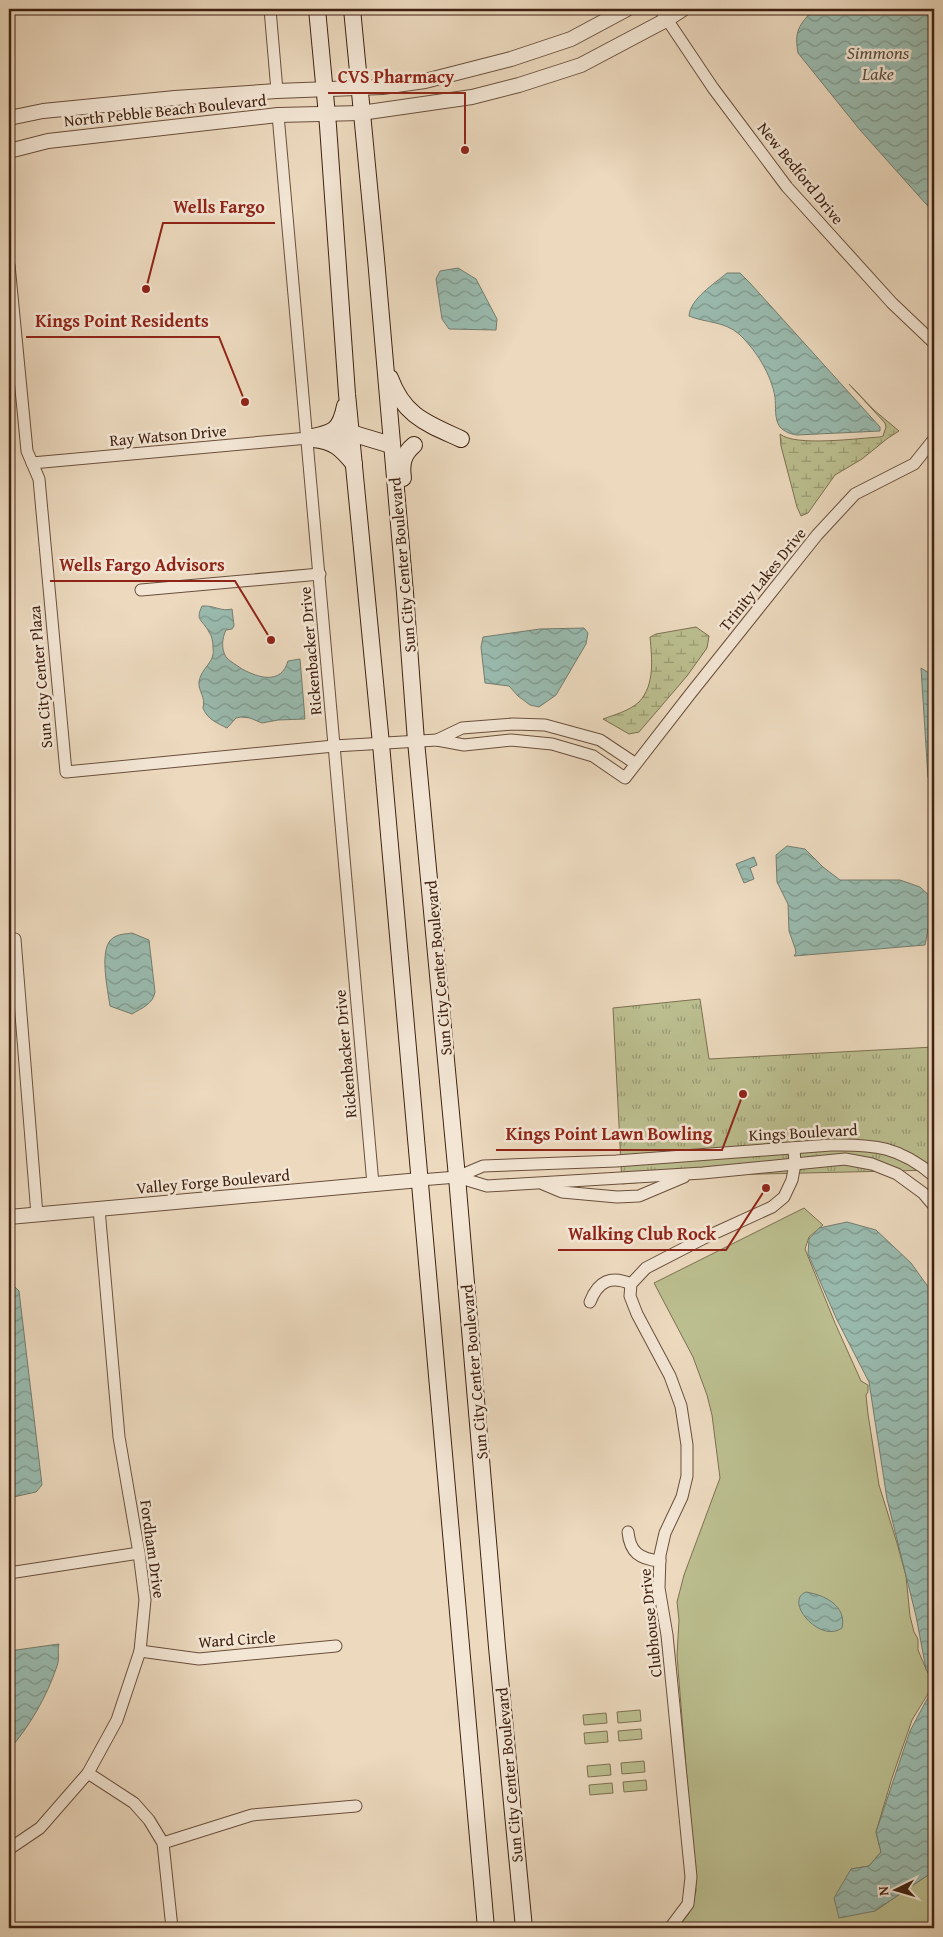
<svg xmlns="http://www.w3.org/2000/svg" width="943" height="1937" viewBox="0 0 943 1937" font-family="'Gentium Book Plus',serif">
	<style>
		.green { fill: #bbbe8f; stroke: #7d7050 }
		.wetland { fill: url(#wetland-marsh); stroke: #7d7050 }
		.park { fill: url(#park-tufts); stroke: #7d7050 }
		.water { fill: url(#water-waves); stroke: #757d6f }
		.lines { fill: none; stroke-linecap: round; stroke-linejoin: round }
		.minor-casing { stroke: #6a4f3c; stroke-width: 13 }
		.tertiary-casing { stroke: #6a4f3c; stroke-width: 16 }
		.secondary-casing { stroke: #3f2110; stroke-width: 18 }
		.minor { stroke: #f3e6d5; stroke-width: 11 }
		.tertiary { stroke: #f3e6d5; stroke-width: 14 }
		.secondary { stroke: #f3e6d5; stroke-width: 16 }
		.labels { text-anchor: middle; stroke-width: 5; stroke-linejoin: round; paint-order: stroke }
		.street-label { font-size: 16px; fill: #3f2110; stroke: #f3e6d5 }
		.water-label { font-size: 18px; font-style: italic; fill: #5a4f3f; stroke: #f3e6d5 }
		.leader { fill: none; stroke: #8f2418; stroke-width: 2 }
		.callout-dot { fill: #8f2418; stroke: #f3e6d5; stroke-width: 2 }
		.callout-label { font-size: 18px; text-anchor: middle; font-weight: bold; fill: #8f2418; stroke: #f3e6d5; stroke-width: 5; stroke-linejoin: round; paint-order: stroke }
	</style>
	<defs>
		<pattern id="wetland-marsh" width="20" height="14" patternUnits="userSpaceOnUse" patternTransform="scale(1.25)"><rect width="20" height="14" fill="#bbbe8f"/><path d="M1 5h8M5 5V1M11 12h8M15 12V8" fill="none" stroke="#999a73"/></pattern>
		<pattern id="park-tufts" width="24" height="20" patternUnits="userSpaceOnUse" patternTransform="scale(1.25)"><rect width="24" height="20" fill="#bbbe8f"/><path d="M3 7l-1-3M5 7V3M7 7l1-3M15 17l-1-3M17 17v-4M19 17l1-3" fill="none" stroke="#999a73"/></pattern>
		<pattern id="water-waves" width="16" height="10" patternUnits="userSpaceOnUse" patternTransform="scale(1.25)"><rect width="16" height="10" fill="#99baae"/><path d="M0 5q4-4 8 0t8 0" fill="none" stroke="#7e978c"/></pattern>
	</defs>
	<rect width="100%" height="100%" fill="#ecd9be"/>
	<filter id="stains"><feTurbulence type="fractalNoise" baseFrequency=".004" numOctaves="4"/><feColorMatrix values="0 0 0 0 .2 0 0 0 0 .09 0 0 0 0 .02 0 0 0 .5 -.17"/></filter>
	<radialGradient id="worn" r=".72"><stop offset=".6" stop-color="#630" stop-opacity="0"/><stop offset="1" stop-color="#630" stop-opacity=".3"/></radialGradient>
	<g class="green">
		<polygon points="804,1208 823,1225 809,1237 805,1249 835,1323 861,1381 868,1385 868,1392 866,1395 868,1414 879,1485 897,1543 906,1576 910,1616 914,1632 918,1639 918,1650 926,1669 934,1684 912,1720 892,1778 876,1832 881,1852 869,1866 851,1869 875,1911 934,1871 934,1928 678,1928 689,1913 696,1891 677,1656 679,1620 677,1602 684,1575 720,1478 712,1415 707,1395 693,1357 654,1283"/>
		<polygon points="640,1710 641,1721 618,1723 617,1712"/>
		<polygon points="606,1713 607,1723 584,1725 583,1715"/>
		<polygon points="641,1729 642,1739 619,1741 618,1731"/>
		<polygon points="607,1731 608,1742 585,1744 584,1733"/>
		<polygon points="644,1761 645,1772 622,1774 621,1763"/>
		<polygon points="610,1764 611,1775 588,1777 587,1766"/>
		<polygon points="646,1780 647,1790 624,1792 623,1782"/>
		<polygon points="612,1783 613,1793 590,1795 589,1785"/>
	</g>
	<g class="wetland">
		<path d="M849 384 874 410 899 431 888 438 862 459 835 475 808 513 801 516 797 507 781 446 780 434C795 447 860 438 880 437L883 436 886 427 885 423Z"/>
		<path d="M696 627 709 636 707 648 687 676 639 732 629 734 603 719C614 715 629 711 639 702 655 685 652 659 650 637L656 634Z"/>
	</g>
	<polygon class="park" points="700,999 709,1059 934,1047 934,1170 719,1175 622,1184 613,1008"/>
	<g class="water">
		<path d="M814 9H934V213L860 130 798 53C794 31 799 25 814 9Z"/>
		<polygon points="458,268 476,279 497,319 496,330 449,329 442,319 436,279 440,271"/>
		<path d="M727 273H740L750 283 880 427V431L797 435C790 434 785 432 780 427 774 419 776 406 775 397 771 374 756 350 739 334 724 321 706 323 689 316 690 299 714 284 727 273Z"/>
		<path d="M202 606C214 605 221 612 232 609L234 626 232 629 226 630C222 638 221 649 226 657 230 662 237 665 242 669 259 678 281 685 288 661L300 659 305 719 278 720 262 723 250 718 241 717 236 718 227 728C217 723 207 719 203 708 206 697 198 691 199 682 201 667 216 663 213 647 213 642 212 636 209 632 202 619 195 621 202 606Z"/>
		<polygon points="584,628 588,633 586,644 556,695 539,707 530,705 518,696 509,686 485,683 481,647 483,637 540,629"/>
		<polygon points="921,668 934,676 934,778 928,778"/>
		<polygon points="787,846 805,849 823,867 840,880 900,880 920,887 934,900 925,945 794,956 796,953 795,948 789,931 788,904 777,882 776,855"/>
		<polygon points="754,857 757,865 750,868 754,879 744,883 736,864"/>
		<path d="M132 933 149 940 155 992C153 1004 142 1008 132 1014L110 1006C108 991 98 947 113 938 118 934 126 934 132 933Z"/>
		<polygon points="847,1222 876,1230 911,1263 934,1295 934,1389 932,1393 934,1419 934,1684 926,1669 916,1616 887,1499 869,1382 837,1320 808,1254 809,1239 819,1228"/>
		<polygon points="15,1287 19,1291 42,1485 36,1492 9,1498 9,1288"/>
		<path d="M806 1592C825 1595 847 1606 842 1628 820 1644 783 1601 806 1592Z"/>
		<path d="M59 1644C57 1651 60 1659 57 1666 47 1696 30 1726 9 1750V1651Z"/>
		<polygon points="934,1686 934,1871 875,1911 839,1918 834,1898 851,1869 869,1866 881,1852 876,1832 910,1731"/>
	</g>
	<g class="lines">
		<defs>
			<g id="minor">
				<polyline points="270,9 277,91"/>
				<polyline points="660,9 713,88 787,187 892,303 934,343"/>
				<polyline points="278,115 373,1184"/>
				<polyline points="9,265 27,451 39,479 66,772 334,746 437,740"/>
				<polyline points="32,463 308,438"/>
				<polyline points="141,590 320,574"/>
				<polyline points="636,764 600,740 545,725 513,724 462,728 437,740 464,745 511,740 552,744 593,756 625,778 691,693 817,535 855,494 914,464 934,439"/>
				<polyline points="15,939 37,1215"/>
				<polyline points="457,1177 487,1186 703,1173 845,1159 872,1164 897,1174 923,1193 934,1206"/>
				<path d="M420 1180 457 1177 483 1166 616 1161 831 1145C875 1144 900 1147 934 1176"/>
				<polyline points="543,1184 562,1192 617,1197 639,1196 684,1177"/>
				<path d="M590 1302C598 1281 611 1275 631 1284"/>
				<path d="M628 1532C630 1552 639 1559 660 1561"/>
				<polyline points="9,1573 139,1553"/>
				<polyline points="140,1651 199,1659 336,1646"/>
				<polyline points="88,1773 134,1803 149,1820 163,1843 172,1928"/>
				<polyline points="163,1843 252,1815 356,1806"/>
				<polyline points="9,1849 40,1828 88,1773 117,1720 140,1651 145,1600 139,1553 119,1437 99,1209"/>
				<polyline points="670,1928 688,1904 691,1877 667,1635 659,1588 660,1555 665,1533 682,1497 687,1476 687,1445 681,1406 670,1376 637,1314 630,1296 631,1284 646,1268 704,1238 772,1207 784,1197 792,1180 795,1164 794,1148"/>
			</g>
			<g id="tertiary">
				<polyline points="9,118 43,111 175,98 277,91 382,87 425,81 511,59 571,39 627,9"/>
				<polyline points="9,151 48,141 278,115 361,113 472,97 519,85 581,65 666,20 683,9"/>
				<polyline points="9,1217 420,1180"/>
			</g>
			<g id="secondary">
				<polyline points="317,9 328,126 347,394 381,744 486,1928"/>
				<polyline points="352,9 376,259 405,593 416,741 457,1177 497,1647 524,1928"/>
				<path d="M390 378C404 416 426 423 461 439"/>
				<polyline points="343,434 351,433 391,445"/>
				<path d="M308 438C332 433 340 432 345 406"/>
				<path d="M313 439C334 441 341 448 354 464"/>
				<path d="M403 478C401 464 403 454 414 445"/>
			</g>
		</defs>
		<use href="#minor" class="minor-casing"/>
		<use href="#tertiary" class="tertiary-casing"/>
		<use href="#secondary" class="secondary-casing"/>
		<use href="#minor" class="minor"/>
		<use href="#tertiary" class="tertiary"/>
		<use href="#secondary" class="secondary"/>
	</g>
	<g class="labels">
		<g class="street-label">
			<text transform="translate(165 110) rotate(-6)" y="6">North Pebble Beach Boulevard</text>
			<text transform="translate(801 173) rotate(51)" y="6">New Bedford Drive</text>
			<text transform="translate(168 435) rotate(-5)" y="6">Ray Watson Drive</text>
			<text transform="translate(402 565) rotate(-95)" y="6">Sun City Center Boulevard</text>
			<text transform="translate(762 579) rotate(-51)" y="6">Trinity Lakes Drive</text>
			<text transform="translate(310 651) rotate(-95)" y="6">Rickenbacker Drive</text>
			<text transform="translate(40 677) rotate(-95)" y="6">Sun City Center Plaza</text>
			<text transform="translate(438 968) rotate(-95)" y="6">Sun City Center Boulevard</text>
			<text transform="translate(345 1054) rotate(-95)" y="6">Rickenbacker Drive</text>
			<text transform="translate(803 1132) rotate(-3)" y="6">Kings Boulevard</text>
			<text transform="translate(213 1181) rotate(-5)" y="6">Valley Forge Boulevard</text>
			<text transform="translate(474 1372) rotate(-95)" y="6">Sun City Center Boulevard</text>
			<text transform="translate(153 1549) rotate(82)" y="6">Fordham Drive</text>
			<text transform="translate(650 1623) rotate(-96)" y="6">Clubhouse Drive</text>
			<text transform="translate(237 1639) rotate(-4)" y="6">Ward Circle</text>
			<text transform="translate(509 1775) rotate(-95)" y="6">Sun City Center Boulevard</text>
		</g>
		<g class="water-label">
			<text x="878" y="59">Simmons<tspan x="878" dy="21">Lake</tspan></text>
		</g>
	</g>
	<path class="leader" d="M465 150L465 93H328M146 289L163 223H275M245 402L219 337H26M271 640L235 581H50M743 1094L722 1150H496M766 1188L726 1250H558"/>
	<g class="callout-dot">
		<circle cx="465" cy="150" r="5"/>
		<circle cx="146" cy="289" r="5"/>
		<circle cx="245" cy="402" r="5"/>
		<circle cx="271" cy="640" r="5"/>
		<circle cx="743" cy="1094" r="5"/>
		<circle cx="766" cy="1188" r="5"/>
	</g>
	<g class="callout-label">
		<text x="396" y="83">CVS Pharmacy</text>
		<text x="219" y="213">Wells Fargo</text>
		<text x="122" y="327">Kings Point Residents</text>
		<text x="142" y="571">Wells Fargo Advisors</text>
		<text x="609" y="1140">Kings Point Lawn Bowling</text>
		<text x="642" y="1240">Walking Club Rock</text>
	</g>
	<rect width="943" height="1937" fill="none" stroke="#ecd9be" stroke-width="30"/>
	<rect x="10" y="10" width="923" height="1917" fill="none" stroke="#3f2110" stroke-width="2.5"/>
	<rect x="15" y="15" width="913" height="1907" fill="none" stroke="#3f2110"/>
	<g transform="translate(896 1890) rotate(265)" stroke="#f3e6d5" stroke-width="4" paint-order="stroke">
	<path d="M0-4L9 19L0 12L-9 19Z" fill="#3f2110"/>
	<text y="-8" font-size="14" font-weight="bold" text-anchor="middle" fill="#3f2110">N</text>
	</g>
	<rect width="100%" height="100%" filter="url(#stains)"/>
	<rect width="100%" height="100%" fill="url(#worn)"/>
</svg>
